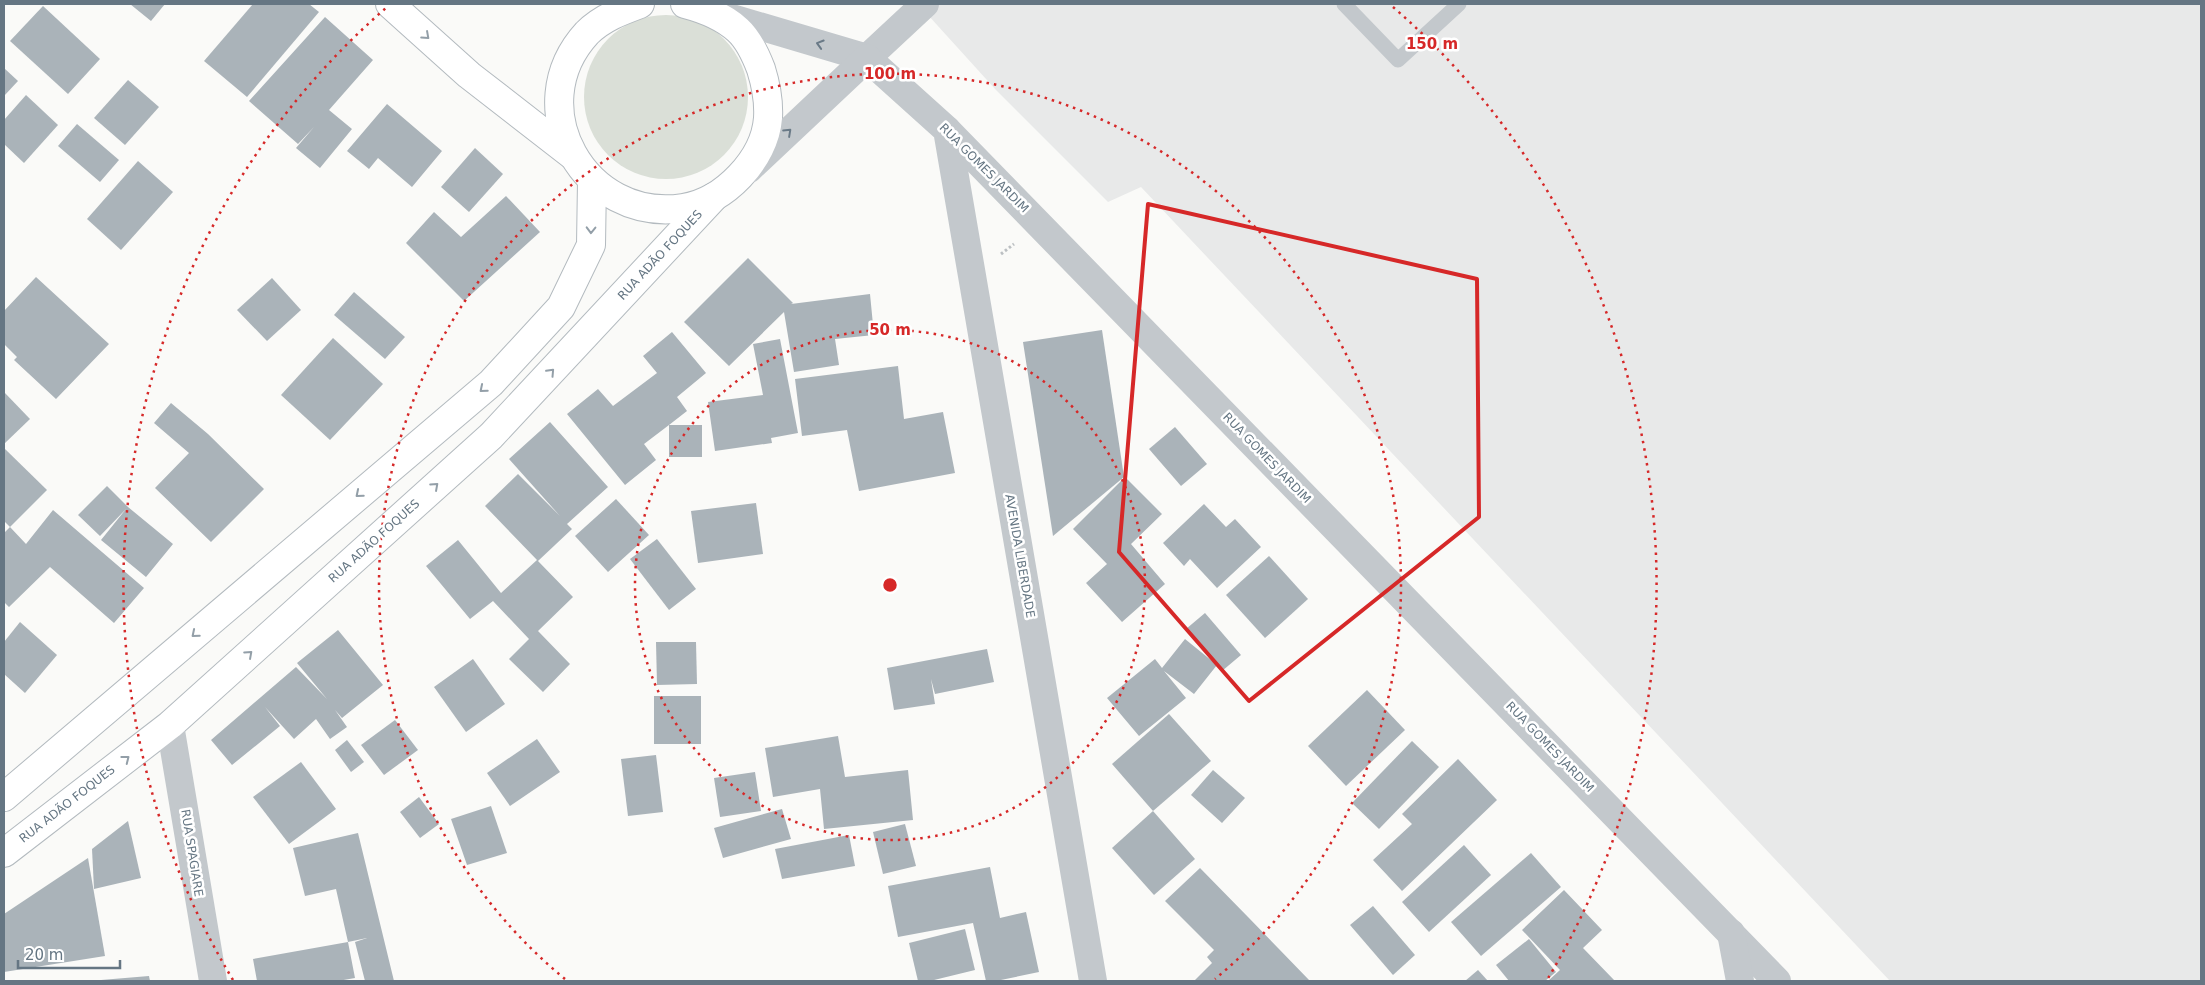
<svg xmlns="http://www.w3.org/2000/svg" width="2205" height="985" viewBox="0 0 2205 985" font-family="'DejaVu Sans',sans-serif">
	<style>
		.built { fill: #e8e9e9 }
		.green { fill: #dadfd7 }
		.building { fill: #aab3b9 }
		.lines { fill: none; stroke-linecap: round; stroke-linejoin: round }
		.secondary-casing { stroke: #b3babf; stroke-width: 30 }
		.path { stroke: #bbbfc2; stroke-width: 3; stroke-dasharray: 2.5 2.5; stroke-linecap: butt }
		.service { stroke: #c3c8cc; stroke-width: 15 }
		.minor { stroke: #c3c8cc; stroke-width: 28 }
		.tertiary { stroke: #c3c8cc; stroke-width: 28 }
		.secondary { stroke: #fff; stroke-width: 28 }
		.oneway { stroke: #939fa8 }
		.oneway2 { stroke: #6a7a87 }
		.marked { fill: none; stroke: #d62828; stroke-width: 4; stroke-linejoin: round }
		.ring { fill: none; stroke: #d62828; stroke-width: 2.5; stroke-dasharray: 2.5 5 }
		.labels { text-anchor: middle; stroke-width: 5; stroke-linejoin: round; paint-order: stroke }
		.street-label { font-size: 12px; fill: #657683; stroke: #fff }
		.centre { fill: #d62828; stroke: #fff; stroke-width: 2.5 }
		.ring-label { font-size: 15px; text-anchor: middle; font-weight: bold; fill: #d62828; stroke: #fff; stroke-width: 5; stroke-linejoin: round; paint-order: stroke }
	</style>
	<rect width="100%" height="100%" fill="#fafaf8"/>
	<polygon class="built" points="918,4 2201,4 2201,981 1890,981 1141,187 1108,202 996,90"/>
	<circle class="green" cx="666" cy="97" r="82"/>
	<g class="building">
		<polygon points="130,4 165,4 151,21"/>
		<polygon points="253,4 309,4 319,12 247,97 204,61"/>
		<polygon points="43,6 100,59 68,94 10,41"/>
		<polygon points="325,17 373,60 329,110 352,129 320,168 296,148 314,127 298,144 249,101"/>
		<polygon points="4,68 18,81 4,96"/>
		<polygon points="128,80 159,107 125,145 94,118"/>
		<polygon points="26,95 58,125 24,163 4,144 4,120"/>
		<polygon points="387,104 442,151 412,187 378,158 369,169 347,151"/>
		<polygon points="77,124 119,160 100,182 58,146"/>
		<polygon points="475,148 503,174 469,212 441,187"/>
		<polygon points="138,161 173,192 121,250 87,219"/>
		<polygon points="506,196 540,232 464,301 406,243 434,212 461,237"/>
		<polygon points="748,258 793,303 791,304 870,294 874,335 835,339 839,365 794,372 784,312 729,366 684,322"/>
		<polygon points="36,277 109,344 56,399 14,360 17,357 4,344 4,311"/>
		<polygon points="272,278 301,310 267,341 237,310"/>
		<polygon points="354,292 405,337 385,359 334,315"/>
		<polygon points="1102,330 1124,477 1053,536 1023,342"/>
		<polygon points="672,332 706,373 677,397 687,411 669,425 702,425 702,457 669,457 669,425 644,444 656,460 625,485 567,414 598,389 613,406 657,373 643,356"/>
		<polygon points="333,338 383,384 330,440 281,395"/>
		<polygon points="780,339 798,433 771,438 772,443 715,451 708,402 763,395 753,344"/>
		<polygon points="898,366 904,419 943,412 955,473 859,491 847,430 802,436 795,379"/>
		<polygon points="4,392 30,419 4,444"/>
		<polygon points="171,403 208,434 264,489 211,542 155,488 189,453 154,423"/>
		<polygon points="550,422 608,487 567,524 572,529 538,561 573,597 538,631 570,664 543,692 509,659 529,639 493,601 470,619 426,566 458,540 501,593 537,560 485,506 518,474 560,516 509,459"/>
		<polygon points="1175,427 1207,464 1181,486 1149,449"/>
		<polygon points="4,448 47,490 10,527 4,521"/>
		<polygon points="1125,477 1162,514 1131,544 1165,584 1122,622 1086,583 1107,564 1073,529"/>
		<polygon points="107,486 128,507 173,544 146,577 101,540 126,509 100,536 78,515"/>
		<polygon points="616,499 649,535 608,572 575,536"/>
		<polygon points="756,503 763,554 698,563 691,511"/>
		<polygon points="1204,504 1226,527 1235,519 1261,547 1217,588 1190,559 1184,566 1163,543"/>
		<polygon points="53,510 144,588 114,623 50,567 9,607 4,602 4,533 10,527 26,544"/>
		<polygon points="657,539 696,589 669,610 630,559"/>
		<polygon points="1269,556 1308,599 1265,638 1226,595"/>
		<polygon points="1205,613 1241,655 1222,671 1186,629"/>
		<polygon points="20,622 57,655 25,693 4,674 4,642"/>
		<polygon points="338,630 383,685 342,718 335,710 347,727 330,739 316,719 294,739 265,707 280,726 232,765 211,740 296,667 327,699 297,663"/>
		<polygon points="1185,639 1217,665 1194,694 1164,671 1186,698 1139,736 1107,698 1155,659 1162,668"/>
		<polygon points="656,642 696,642 697,684 657,685"/>
		<polygon points="987,649 994,682 935,694 931,679 935,704 894,710 887,668"/>
		<polygon points="473,659 505,704 466,732 434,687"/>
		<polygon points="1367,690 1405,730 1346,786 1308,746"/>
		<rect x="654" y="696" width="47" height="48"/>
		<polygon points="1169,714 1211,761 1153,811 1112,764"/>
		<polygon points="395,720 418,750 384,775 361,745"/>
		<polygon points="838,736 845,777 908,770 913,820 824,829 820,789 773,797 765,748"/>
		<polygon points="537,739 560,772 510,806 487,773"/>
		<polygon points="347,740 364,762 351,772 335,750"/>
		<polygon points="1412,741 1439,767 1379,829 1352,803"/>
		<polygon points="656,755 663,812 628,816 621,759"/>
		<polygon points="1458,759 1497,800 1402,891 1373,860 1412,824 1402,814"/>
		<polygon points="301,762 336,809 289,844 253,797"/>
		<polygon points="1213,770 1245,798 1222,823 1191,795"/>
		<polygon points="755,772 761,811 720,817 714,778"/>
		<polygon points="419,797 439,824 420,838 400,812"/>
		<polygon points="491,806 507,853 467,865 451,819"/>
		<polygon points="782,809 791,839 723,858 714,828"/>
		<polygon points="1153,811 1195,859 1154,895 1112,848"/>
		<polygon points="128,821 141,878 94,889 92,849"/>
		<polygon points="905,824 916,866 883,874 873,832"/>
		<polygon points="358,833 394,981 365,981 355,942 367,938 348,942 355,978 338,981 257,981 253,959 348,942 336,889 305,896 293,848"/>
		<polygon points="849,835 855,866 782,879 775,849"/>
		<polygon points="1464,845 1491,875 1429,932 1402,902"/>
		<polygon points="1531,853 1561,887 1481,956 1451,922"/>
		<polygon points="88,858 105,956 4,972 4,914"/>
		<polygon points="990,867 1000,918 1026,912 1039,972 996,981 986,981 973,923 898,937 888,886"/>
		<polygon points="1200,868 1248,917 1310,981 1194,981 1212,963 1207,957 1214,950 1165,901"/>
		<polygon points="1564,890 1602,930 1583,948 1615,981 1548,981 1560,970 1522,930"/>
		<polygon points="1373,906 1415,955 1393,975 1350,925"/>
		<polygon points="965,929 975,970 930,981 918,981 909,943"/>
		<polygon points="1529,939 1556,972 1545,981 1509,981 1496,965"/>
		<polygon points="1478,970 1488,981 1465,981"/>
		<polygon points="149,976 150,981 101,981 101,980"/>
	</g>
	<g class="lines">
		<defs>
			<g id="secondary">
				<polyline points="390,4 469,75 572,155"/>
				<path d="M640 4C621 11 602 18 587 33 519 107 585 223 683 208 724 202 765 159 768 118 769 101 766 85 761 69 756 56 749 40 738 30 723 16 704 9 685 4"/>
				<polyline points="4,797 491,383 561,307 591,245 592,181"/>
				<polyline points="4,853 170,725 491,436 714,197"/>
			</g>
		</defs>
		<use href="#secondary" class="secondary-casing"/>
		<polyline class="path" points="1001,254 1014,244"/>
		<polyline class="service" points="1344,4 1398,60 1459,4"/>
		<g class="minor">
			<polyline points="867,58 925,4"/>
			<polyline points="947,130 1777,981"/>
			<polyline points="1731,933 1740,981"/>
		</g>
		<g class="tertiary">
			<polyline points="715,13 867,58 947,130 1093,981"/>
			<polyline points="749,169 867,58"/>
			<polyline points="170,725 213,981"/>
		</g>
		<use href="#secondary" class="secondary"/>
	</g>
	<defs><path id="oneway-chevron" d="M-2-3.5L2.5 0L-2 3.5" fill="none" stroke-width="1.6" stroke-linecap="round" stroke-linejoin="round" transform="scale(1.25)"/></defs>
	<g class="oneway">
		<use href="#oneway-chevron" transform="translate(426 36) rotate(42)"/>
		<use href="#oneway-chevron" transform="translate(591 230) rotate(91)"/>
		<use href="#oneway-chevron" transform="translate(551 372) rotate(-47)"/>
		<use href="#oneway-chevron" transform="translate(483 389) rotate(140)"/>
		<use href="#oneway-chevron" transform="translate(435 486) rotate(-42)"/>
		<use href="#oneway-chevron" transform="translate(359 494) rotate(140)"/>
		<use href="#oneway-chevron" transform="translate(195 634) rotate(140)"/>
		<use href="#oneway-chevron" transform="translate(249 654) rotate(-42)"/>
		<use href="#oneway-chevron" transform="translate(126 759) rotate(-38)"/>
	</g>
	<g class="oneway2">
		<use href="#oneway-chevron" transform="translate(820 44) rotate(-163)"/>
		<use href="#oneway-chevron" transform="translate(788 132) rotate(-43)"/>
	</g>
	<path class="marked" d="M1148 204 1477 279 1479 517 1249 701 1119 552Z"/>
	<g class="ring">
		<circle cx="890" cy="585" r="255"/>
		<path d="M565 979A511 511 0 1 1 1215 979"/>
		<path d="M233 980A766 766 0 0 1 387 7M1393 7A766 766 0 0 1 1547 980"/>
	</g>
	<g class="labels">
		<g class="street-label">
			<text transform="translate(984 168) rotate(45)" y="4">RUA GOMES JARDIM</text>
			<text transform="translate(660 255) rotate(-47)" y="4">RUA ADÃO FOQUES</text>
			<text transform="translate(1267 458) rotate(46)" y="4">RUA GOMES JARDIM</text>
			<text transform="translate(374 541) rotate(-42)" y="4">RUA ADÃO FOQUES</text>
			<text transform="translate(1020 556) rotate(80)" y="4">AVENIDA LIBERDADE</text>
			<text transform="translate(1550 747) rotate(46)" y="4">RUA GOMES JARDIM</text>
			<text transform="translate(67 804) rotate(-38)" y="4">RUA ADÃO FOQUES</text>
			<text transform="translate(192 853) rotate(81)" y="4">RUA SPAGIARE</text>
		</g>
	</g>
	<circle cx="890" cy="585" r="8" class="centre"/>
	<g class="ring-label">
		<text x="1432" y="49">150 m</text>
		<text x="890" y="79">100 m</text>
		<text x="890" y="335">50 m</text>
	</g>
	<rect width="2205" height="985" fill="none" stroke="#657683" stroke-width="10"/>
	<path d="M18 960v8h102v-8" fill="none" stroke="#657683" stroke-width="2.5"/>
	<text x="25" y="960" font-size="15" fill="#657683" stroke="#ffffff" stroke-width="4" paint-order="stroke">20 m</text>
</svg>
